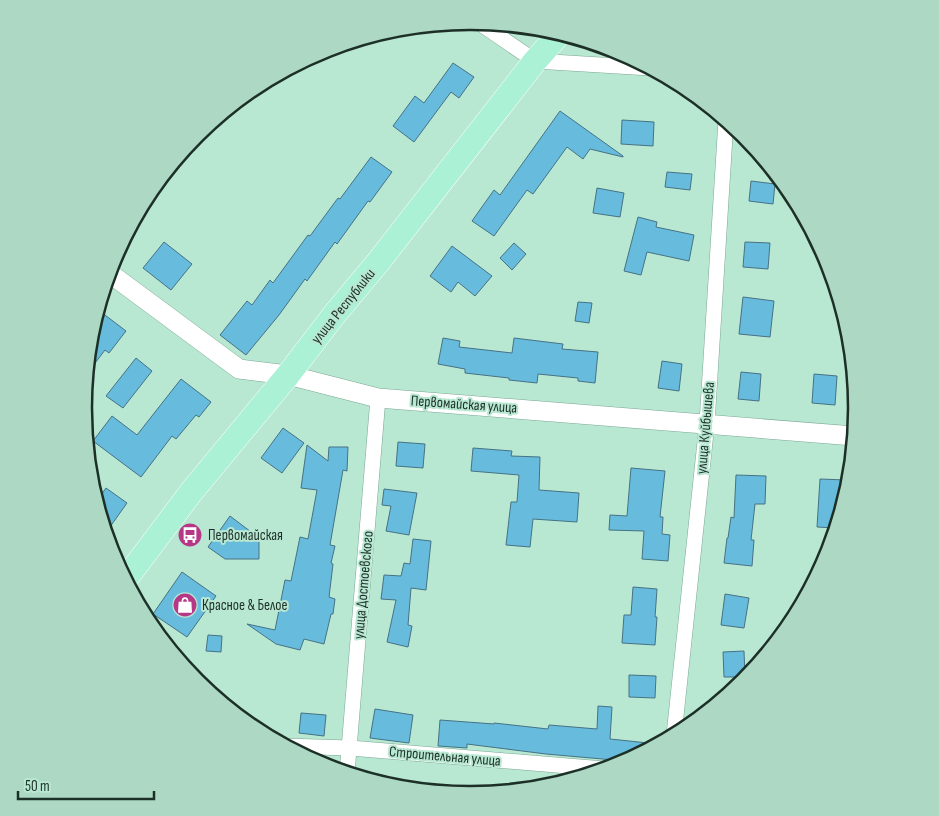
<svg xmlns="http://www.w3.org/2000/svg" width="939" height="816" viewBox="0 0 939 816" font-family="'Sofia Sans Condensed',sans-serif">
	<style>
		.building { fill: #67bcde; stroke: #467284 }
		.lines { fill: none; stroke-linecap: round; stroke-linejoin: round }
		.minor-casing { stroke: #7ba894; stroke-width: 16 }
		.tertiary-casing { stroke: #7ba894; stroke-width: 20 }
		.primary-casing { stroke: #fff; stroke-width: 25 }
		.minor { stroke: #fff; stroke-width: 15 }
		.tertiary { stroke: #fff; stroke-width: 19 }
		.primary { stroke: #aaf1d6; stroke-width: 24 }
		.labels { text-anchor: middle; stroke-width: 4; stroke-linejoin: round; paint-order: stroke }
		.street-label { font-size: 15px; fill: #1d3028; stroke: #b8e7d2 }
		.poi-label { font-size: 15px; fill: #1d3028; stroke: #b8e7d2; text-anchor: start }
		.rim { fill: none; stroke: #1d3028; stroke-width: 2.5 }
	</style>
	<rect width="100%" height="100%" fill="#b8e7d2"/>
	<g class="building">
		<polygon points="453,63 474,77 459,98 451,92 414,142 393,126 415,96 424,103"/>
		<polygon points="560,111 623,156 623,157 590,149 583,159 567,147 533,194 527,190 494,236 472,221 494,190 500,195"/>
		<polygon points="622,120 654,122 653,146 621,144"/>
		<polygon points="371,157 392,172 370,202 368,201 337,244 335,242 307,281 305,279 279,315 246,355 220,335 247,301 252,305 270,280 273,283 308,235 310,236 338,198 340,199"/>
		<polygon points="667,172 692,174 690,190 665,187"/>
		<polygon points="751,181 775,184 773,204 749,201"/>
		<polygon points="597,188 624,193 620,217 593,213"/>
		<polygon points="638,217 657,222 656,227 694,235 689,261 647,252 641,275 624,271"/>
		<polygon points="164,242 192,264 171,290 143,268"/>
		<polygon points="745,242 770,243 768,269 743,267"/>
		<polygon points="514,243 526,254 512,270 500,258"/>
		<polygon points="452,246 492,276 475,296 458,282 451,292 430,276"/>
		<polygon points="743,297 774,301 770,337 739,334"/>
		<polygon points="578,302 592,303 589,323 575,321"/>
		<polygon points="97,309 126,331 109,353 105,350 86,375 90,332"/>
		<polygon points="443,338 460,341 459,347 512,353 514,338 563,344 562,349 598,352 595,383 578,381 578,378 538,374 537,383 509,380 509,378 465,373 465,369 438,364"/>
		<polygon points="136,358 152,371 123,408 106,396"/>
		<polygon points="662,361 682,364 679,391 658,388"/>
		<polygon points="741,372 761,374 759,401 738,399"/>
		<polygon points="814,374 837,376 835,405 812,403"/>
		<polygon points="181,379 211,402 199,417 196,415 176,439 172,436 141,477 93,441 112,416 137,435"/>
		<polygon points="283,428 304,443 282,473 261,458"/>
		<polygon points="398,442 425,444 423,468 396,466"/>
		<polygon points="307,445 328,461 329,447 348,447 347,471 343,470 330,545 335,546 331,563 333,564 329,597 335,599 333,614 331,614 324,644 304,639 300,650 276,644 247,624 275,630 285,580 291,581 300,537 308,539 317,490 301,488"/>
		<polygon points="473,448 512,451 511,456 540,457 539,490 579,493 577,522 533,519 530,547 506,545 511,502 517,502 519,475 471,471"/>
		<polygon points="631,468 665,471 660,517 663,517 662,534 670,535 668,561 642,559 644,531 609,530 610,515 627,516"/>
		<polygon points="736,475 766,476 765,504 755,504 751,540 754,540 752,566 724,563 727,538 728,538 731,517 734,518"/>
		<polygon points="820,479 846,480 845,497 835,528 817,527"/>
		<polygon points="106,488 127,503 105,534 96,502"/>
		<polygon points="384,489 417,493 409,535 386,531 391,506 382,505"/>
		<polygon points="230,516 259,538 259,559 225,559 208,547"/>
		<polygon points="413,539 431,541 426,590 411,588 408,625 412,626 408,647 387,642 396,600 381,599 384,575 401,576 404,563 410,564"/>
		<polygon points="182,572 216,596 187,637 153,614"/>
		<polygon points="633,587 657,589 655,617 657,617 655,645 622,643 624,615 631,615"/>
		<polygon points="725,594 749,598 744,628 721,625"/>
		<polygon points="208,635 222,636 221,652 206,651"/>
		<polygon points="744,651 745,677 724,677 723,652"/>
		<polygon points="629,675 656,676 655,698 629,697"/>
		<polygon points="598,706 612,707 610,739 658,744 625,761 546,754 467,744 467,748 438,746 440,720 494,724 494,723 548,729 549,725 597,729"/>
		<polygon points="375,709 413,715 409,743 370,738"/>
		<polygon points="301,713 326,715 324,736 299,733"/>
	</g>
	<g class="lines">
		<defs>
			<g id="minor">
				<polyline points="478,22 535,61 650,68"/>
				<polyline points="674,735 707,423 726,120"/>
				<polyline points="285,746 350,748 604,769"/>
				<polyline points="347,773 378,398"/>
			</g>
			<polyline id="tertiary" points="108,272 239,369 288,375 378,398 854,436"/>
			<polyline id="primary" points="125,580 192,491 288,375 334,315 379,261 535,61 560,33"/>
		</defs>
		<use href="#minor" class="minor-casing"/>
		<use href="#tertiary" class="tertiary-casing"/>
		<use href="#primary" class="primary-casing"/>
		<use href="#minor" class="minor"/>
		<use href="#tertiary" class="tertiary"/>
		<use href="#primary" class="primary"/>
	</g>
	<defs>
		<symbol id="bus-disc" viewBox="-11 -11 22 22"><circle r="9.5" fill="#b53786" stroke="#b8e7d2"/><path d="M-5-6H5V4H4V6H2V4H-2V6H-4V4H-5ZM-3.5-4V0h7V-4ZM-3.5 1.2v1.5H-2V1.2ZM2 1.2v1.5H3.5V1.2Z" fill="#fff"/></symbol>
		<symbol id="shop-disc" viewBox="-11 -11 22 22"><circle r="9.5" fill="#b53786" stroke="#b8e7d2"/><path d="M-5-2.5h2.3a2.7 3.5 0 0 1 5.4 0H5L5.5 6h-11ZM-1.5-2.5h3a1.5 2.3 0 0 0-3 0Z" fill="#fff"/></symbol>
	</defs>
	<g fill-rule="evenodd">
		<use href="#bus-disc" x="176" y="521" width="28" height="28"/>
		<use href="#shop-disc" x="171" y="591" width="28" height="28"/>
	</g>
	<g class="labels">
		<g class="street-label">
			<text transform="translate(343 306) rotate(-51)" y="5">улица Республики</text>
			<text transform="translate(464 404) rotate(4)" y="5">Первомайская улица</text>
			<text transform="translate(705 428) rotate(-85)" y="5">улица Куйбышева</text>
			<text transform="translate(363 585) rotate(-85)" y="5">улица Достоевского</text>
			<text transform="translate(445 756) rotate(5)" y="5">Строительная улица</text>
		</g>
		<g class="poi-label">
			<text x="208" y="540">Первомайская</text>
			<text x="202" y="610">Красное &amp; Белое</text>
		</g>
	</g>
	<path d="M0 0H939V816H0ZM92 408a378 378 0 1 1 756 0a378 378 0 1 1-756 0Z" fill="#acd8c4" fill-rule="evenodd"/>
	<path class="rim" d="M92 408a378 378 0 1 1 756 0a378 378 0 1 1-756 0Z"/>
	<path d="M18 791v8h136v-8" fill="none" stroke="#1d3028" stroke-width="2.5"/>
	<text x="25" y="791" font-size="15" fill="#1d3028" stroke="#b8e7d2" stroke-width="4" paint-order="stroke">50 m</text>
</svg>
